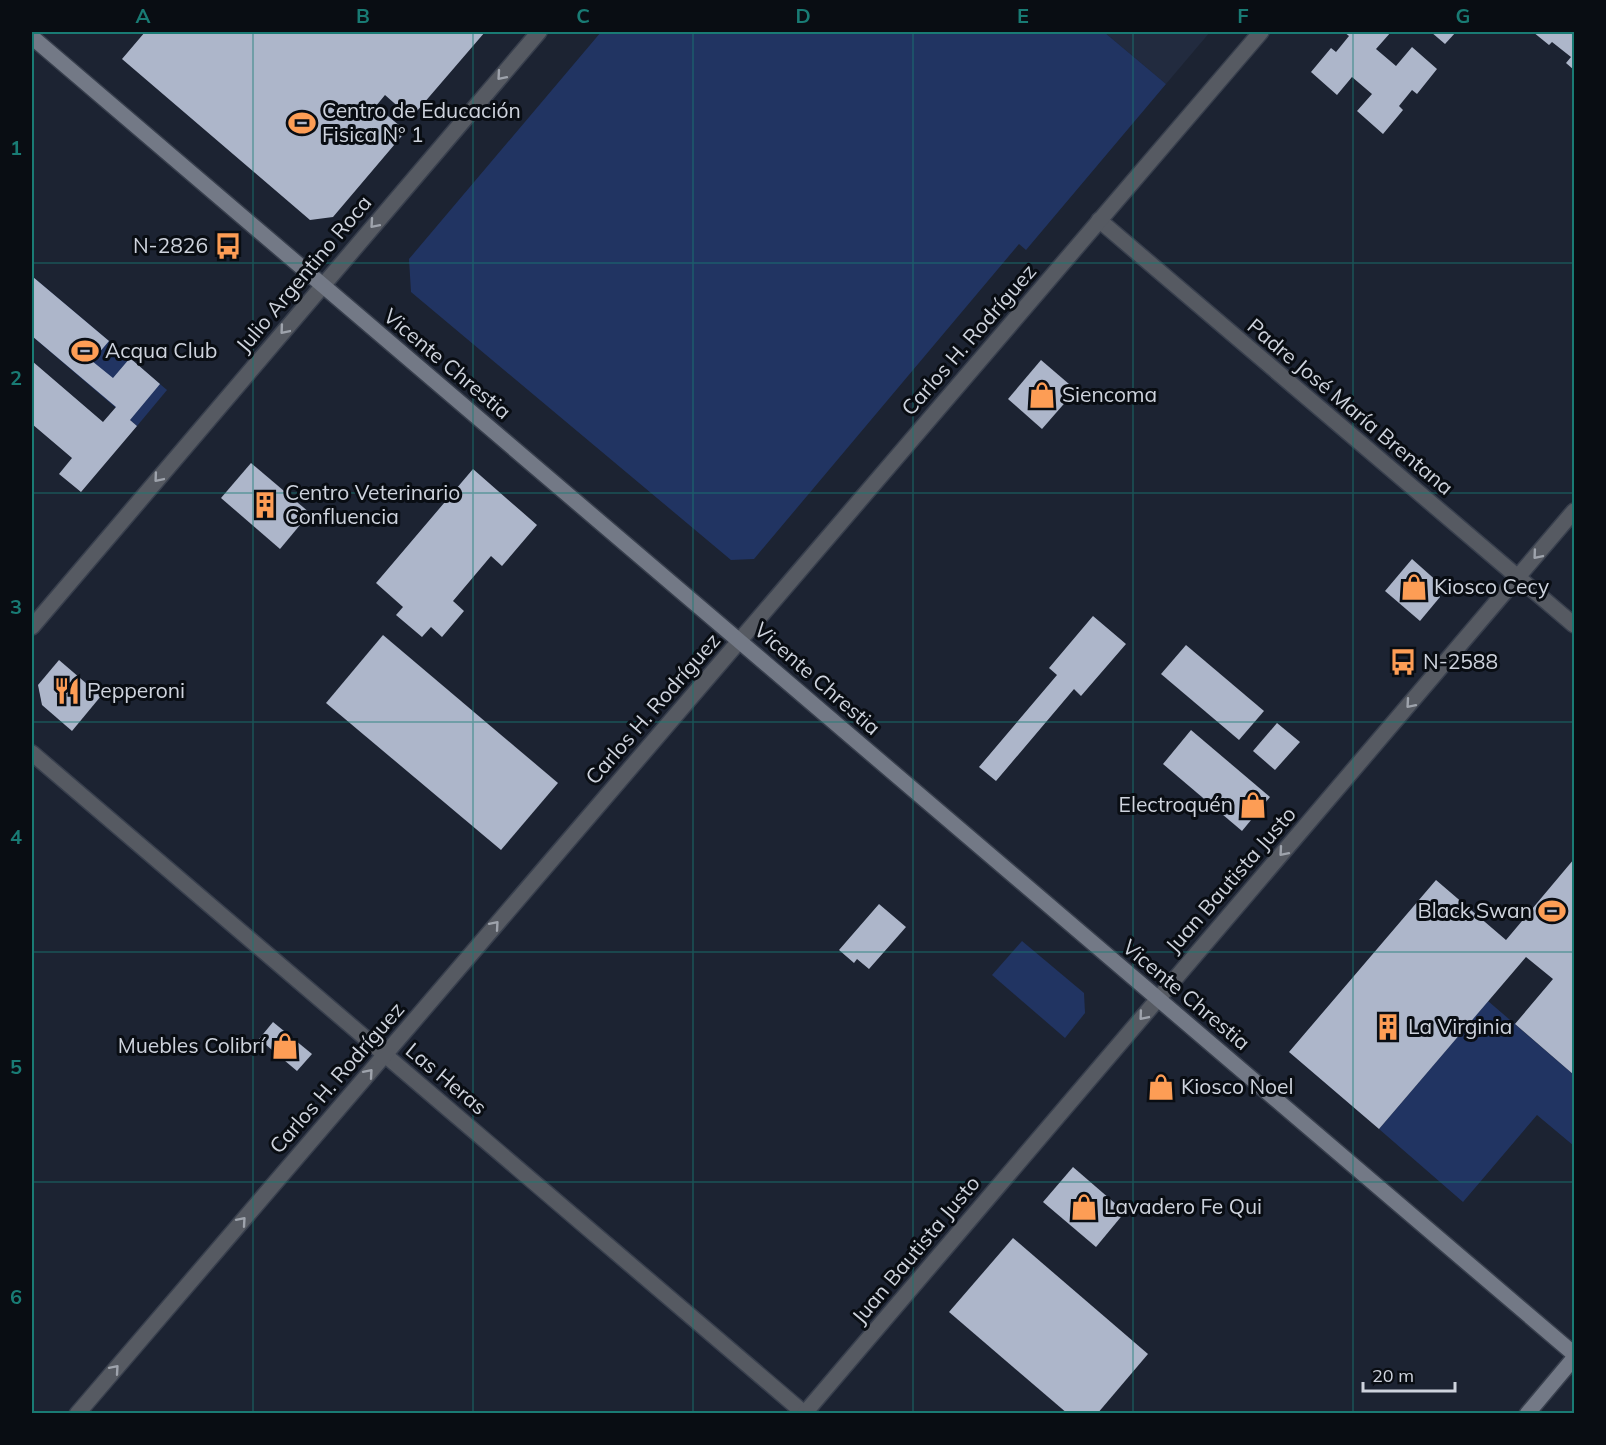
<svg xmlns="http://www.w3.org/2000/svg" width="1606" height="1445" viewBox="0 0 1606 1445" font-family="Mulish,sans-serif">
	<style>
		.built { fill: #222b3f }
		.green { fill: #213462 }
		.building { fill: #adb6ca }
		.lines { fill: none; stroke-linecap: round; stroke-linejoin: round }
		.minor-casing { stroke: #383f4d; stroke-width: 18 }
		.tertiary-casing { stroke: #383f4d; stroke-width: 18 }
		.secondary-casing { stroke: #383f4d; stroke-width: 18 }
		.minor { stroke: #565a62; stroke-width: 15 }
		.tertiary { stroke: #565a62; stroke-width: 15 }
		.secondary { stroke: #737986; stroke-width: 15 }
		.oneway { stroke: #9ea3ac }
		.grid { fill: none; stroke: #197b74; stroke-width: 1.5; stroke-opacity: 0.55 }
		.labels { text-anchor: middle; stroke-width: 6; stroke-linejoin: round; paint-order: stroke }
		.poi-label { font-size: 21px; fill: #ced3dd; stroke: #090d13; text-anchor: start }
		.street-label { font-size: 21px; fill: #ced3dd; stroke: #090d13 }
		.neatline { fill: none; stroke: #197b74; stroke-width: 2 }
		.grid-label { font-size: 20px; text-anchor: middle; font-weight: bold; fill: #197b74 }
	</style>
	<rect width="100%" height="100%" fill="#1c2332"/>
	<polygon class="built" points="1104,32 1210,32 1166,84"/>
	<g class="green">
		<polygon points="601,32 1104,32 1166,84 1026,250 1019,244 754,559 731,560 411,292 409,259"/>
		<polygon points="33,277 167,390 137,426 32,336"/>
		<polygon points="1022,941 1084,993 1085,1013 1065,1038 992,975"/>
		<polygon points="1488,1001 1574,1075 1574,1146 1537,1115 1463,1202 1379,1129"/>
	</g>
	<g class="building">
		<polygon points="145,32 485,32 411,118 385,95 376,106 406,131 333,217 310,220 122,59"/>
		<polygon points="1344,32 1391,32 1376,49 1396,66 1412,47 1437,69 1417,94 1412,90 1399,106 1403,110 1383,134 1357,111 1372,94 1352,77 1337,95 1311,72 1331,48 1336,52 1349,36"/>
		<polygon points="1431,32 1456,32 1445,44"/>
		<polygon points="1533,32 1574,32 1574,70 1566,63 1571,57 1552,42 1549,45"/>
		<polygon points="33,277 109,341 92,361 113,378 130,358 160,384 130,420 137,426 81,492 59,474 72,458 32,424 32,361 103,422 116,407 32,336"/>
		<polygon points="1041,360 1076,390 1042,429 1008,399"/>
		<polygon points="251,463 310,513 280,549 221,498"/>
		<polygon points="473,469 537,525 502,566 491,556 453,601 464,611 442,637 431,627 422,637 396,615 403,607 376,583"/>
		<polygon points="1412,559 1439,583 1440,597 1420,621 1385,591"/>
		<polygon points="1093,616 1126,644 1081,696 1074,689 996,781 979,767 1057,675 1049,668"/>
		<polygon points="383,635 558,783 501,850 326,703"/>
		<polygon points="1186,645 1264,711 1239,740 1161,674"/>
		<polygon points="59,660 101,696 72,731 42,705 38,685"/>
		<polygon points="1277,723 1300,742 1275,770 1253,751"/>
		<polygon points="1191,730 1270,797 1242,831 1163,764"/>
		<polygon points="1574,859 1574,1075 1515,1024 1553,979 1526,957 1379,1129 1289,1052 1436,880 1506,940"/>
		<polygon points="879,904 906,927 869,969 857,959 854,963 839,950"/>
		<polygon points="273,1022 312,1054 297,1071 259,1039"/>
		<polygon points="1073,1167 1125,1212 1096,1247 1043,1202"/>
		<polygon points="1013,1238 1148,1354 1097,1414 1068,1414 949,1312"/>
	</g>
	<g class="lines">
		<defs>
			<g id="minor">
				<polyline points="1099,220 1574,625"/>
				<polyline points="32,753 805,1414"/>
				<polyline points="77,1414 1261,32"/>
				<polyline points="804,1414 1574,511"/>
			</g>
			<polyline id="tertiary" points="32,627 539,32"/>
			<g id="secondary">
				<polyline points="32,37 1574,1354"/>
				<polyline points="1527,1414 1574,1358"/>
			</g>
		</defs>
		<use href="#minor" class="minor-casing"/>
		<use href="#tertiary" class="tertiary-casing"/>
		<use href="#secondary" class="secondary-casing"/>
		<use href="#minor" class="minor"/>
		<use href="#tertiary" class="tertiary"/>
		<use href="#secondary" class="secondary"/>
	</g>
	<defs><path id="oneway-chevron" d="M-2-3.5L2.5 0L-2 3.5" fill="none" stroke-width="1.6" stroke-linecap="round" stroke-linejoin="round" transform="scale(1.5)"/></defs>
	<g class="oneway">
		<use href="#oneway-chevron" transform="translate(501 76) rotate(131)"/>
		<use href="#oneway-chevron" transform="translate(374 224) rotate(131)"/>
		<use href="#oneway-chevron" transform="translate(284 330) rotate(130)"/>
		<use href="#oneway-chevron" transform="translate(158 478) rotate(130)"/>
		<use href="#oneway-chevron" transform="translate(1537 555) rotate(130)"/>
		<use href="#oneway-chevron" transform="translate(1410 704) rotate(131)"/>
		<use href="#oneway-chevron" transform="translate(1283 852) rotate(131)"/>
		<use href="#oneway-chevron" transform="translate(495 925) rotate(-49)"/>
		<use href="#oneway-chevron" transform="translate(1143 1016) rotate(130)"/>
		<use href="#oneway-chevron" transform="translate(369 1073) rotate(-49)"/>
		<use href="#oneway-chevron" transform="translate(242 1221) rotate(-49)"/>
		<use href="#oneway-chevron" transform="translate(115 1369) rotate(-49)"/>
	</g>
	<path class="grid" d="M253 32V1414M473 32V1414M693 32V1414M913 32V1414M1133 32V1414M1353 32V1414M32 263H1574M32 493H1574M32 722H1574M32 952H1574M32 1182H1574"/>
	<defs>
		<symbol id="stadium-bare" viewBox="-9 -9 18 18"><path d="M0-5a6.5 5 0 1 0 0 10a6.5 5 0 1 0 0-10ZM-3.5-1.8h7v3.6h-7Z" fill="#fd9d55" stroke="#090d13" stroke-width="2.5" paint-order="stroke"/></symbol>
		<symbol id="bus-bare" viewBox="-9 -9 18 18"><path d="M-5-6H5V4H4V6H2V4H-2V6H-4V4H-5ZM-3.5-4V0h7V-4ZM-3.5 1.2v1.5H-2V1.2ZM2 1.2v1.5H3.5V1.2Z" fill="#fd9d55" stroke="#090d13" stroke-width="2.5" paint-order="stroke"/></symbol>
		<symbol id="shop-bare" viewBox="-9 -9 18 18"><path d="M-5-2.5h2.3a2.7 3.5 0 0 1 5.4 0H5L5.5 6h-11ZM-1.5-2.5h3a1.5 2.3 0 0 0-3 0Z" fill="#fd9d55" stroke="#090d13" stroke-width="2.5" paint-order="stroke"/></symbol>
		<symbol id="building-bare" viewBox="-9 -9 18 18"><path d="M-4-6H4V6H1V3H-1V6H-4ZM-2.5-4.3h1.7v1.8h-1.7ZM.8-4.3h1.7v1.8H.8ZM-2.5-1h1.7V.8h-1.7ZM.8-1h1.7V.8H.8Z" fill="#fd9d55" stroke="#090d13" stroke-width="2.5" paint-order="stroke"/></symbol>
		<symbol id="restaurant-bare" viewBox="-9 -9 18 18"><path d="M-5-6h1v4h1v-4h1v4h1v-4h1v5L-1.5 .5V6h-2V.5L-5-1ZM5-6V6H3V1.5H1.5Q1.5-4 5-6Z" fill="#fd9d55" stroke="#090d13" stroke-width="2.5" paint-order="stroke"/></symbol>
	</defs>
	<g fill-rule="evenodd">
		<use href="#stadium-bare" x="283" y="104" width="38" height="38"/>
		<use href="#bus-bare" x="209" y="227" width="38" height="38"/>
		<use href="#stadium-bare" x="66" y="332" width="38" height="38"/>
		<use href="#shop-bare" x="1023" y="376" width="38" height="38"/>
		<use href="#building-bare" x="246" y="486" width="38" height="38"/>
		<use href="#shop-bare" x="1395" y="568" width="38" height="38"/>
		<use href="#bus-bare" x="1384" y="643" width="38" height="38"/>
		<use href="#restaurant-bare" x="48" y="672" width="38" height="38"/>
		<use href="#shop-bare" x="1234" y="786" width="38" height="38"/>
		<use href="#stadium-bare" x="1533" y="892" width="38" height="38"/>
		<use href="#building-bare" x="1369" y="1008" width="38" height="38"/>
		<use href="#shop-bare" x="266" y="1027" width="38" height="38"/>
		<use href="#shop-bare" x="1142" y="1068" width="38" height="38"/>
		<use href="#shop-bare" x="1065" y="1188" width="38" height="38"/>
	</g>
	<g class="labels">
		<g class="poi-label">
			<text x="322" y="118">Centro de Educación<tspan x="322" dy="24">Fisica Nº 1</tspan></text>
			<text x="208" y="253" text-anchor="end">N-2826</text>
			<text x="105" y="358">Acqua Club</text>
			<text x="1062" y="402">Siencoma</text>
			<text x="285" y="500">Centro Veterinario<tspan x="285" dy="24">Confluencia</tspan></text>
			<text x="1434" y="594">Kiosco Cecy</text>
			<text x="1423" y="669">N-2588</text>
			<text x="87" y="698">Pepperoni</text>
			<text x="1233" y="812" text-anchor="end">Electroquén</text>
			<text x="1532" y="918" text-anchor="end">Black Swan</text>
			<text x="1408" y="1034">La Virginia</text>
			<text x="265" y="1053" text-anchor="end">Muebles Colibrí</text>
			<text x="1181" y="1094">Kiosco Noel</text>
			<text x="1104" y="1214">Lavadero Fe Qui</text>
		</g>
		<g class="street-label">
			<text transform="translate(304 274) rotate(-50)" y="7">Julio Argentino Roca</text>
			<text transform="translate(969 340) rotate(-49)" y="7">Carlos H. Rodríguez</text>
			<text transform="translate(447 364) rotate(40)" y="7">Vicente Chrestia</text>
			<text transform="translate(1350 407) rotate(40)" y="7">Padre José María Brentana</text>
			<text transform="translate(817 679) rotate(41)" y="7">Vicente Chrestia</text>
			<text transform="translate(653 709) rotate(-49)" y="7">Carlos H. Rodríguez</text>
			<text transform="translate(1231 880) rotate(-49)" y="7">Juan Bautista Justo</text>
			<text transform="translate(1186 995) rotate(40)" y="7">Vicente Chrestia</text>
			<text transform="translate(337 1078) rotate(-49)" y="7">Carlos H. Rodríguez</text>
			<text transform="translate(446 1079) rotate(40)" y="7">Las Heras</text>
			<text transform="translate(916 1250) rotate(-50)" y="7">Juan Bautista Justo</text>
		</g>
	</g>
	<rect width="1606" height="1445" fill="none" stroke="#090d13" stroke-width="66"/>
	<path d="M1363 1382v9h92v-9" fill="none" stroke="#ced3dd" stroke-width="3"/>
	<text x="1372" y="1382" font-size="18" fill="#ced3dd" stroke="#090d13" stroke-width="4.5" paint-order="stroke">20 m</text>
	<rect x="33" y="33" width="1540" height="1379" class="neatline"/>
	<g class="grid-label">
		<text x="143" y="23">A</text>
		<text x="363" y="23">B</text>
		<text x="583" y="23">C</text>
		<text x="803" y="23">D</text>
		<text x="1023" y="23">E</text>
		<text x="1243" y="23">F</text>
		<text x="1463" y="23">G</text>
		<text x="16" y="155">1</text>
		<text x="16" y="385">2</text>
		<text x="16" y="614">3</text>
		<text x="16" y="844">4</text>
		<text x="16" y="1074">5</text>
		<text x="16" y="1304">6</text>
	</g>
</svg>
